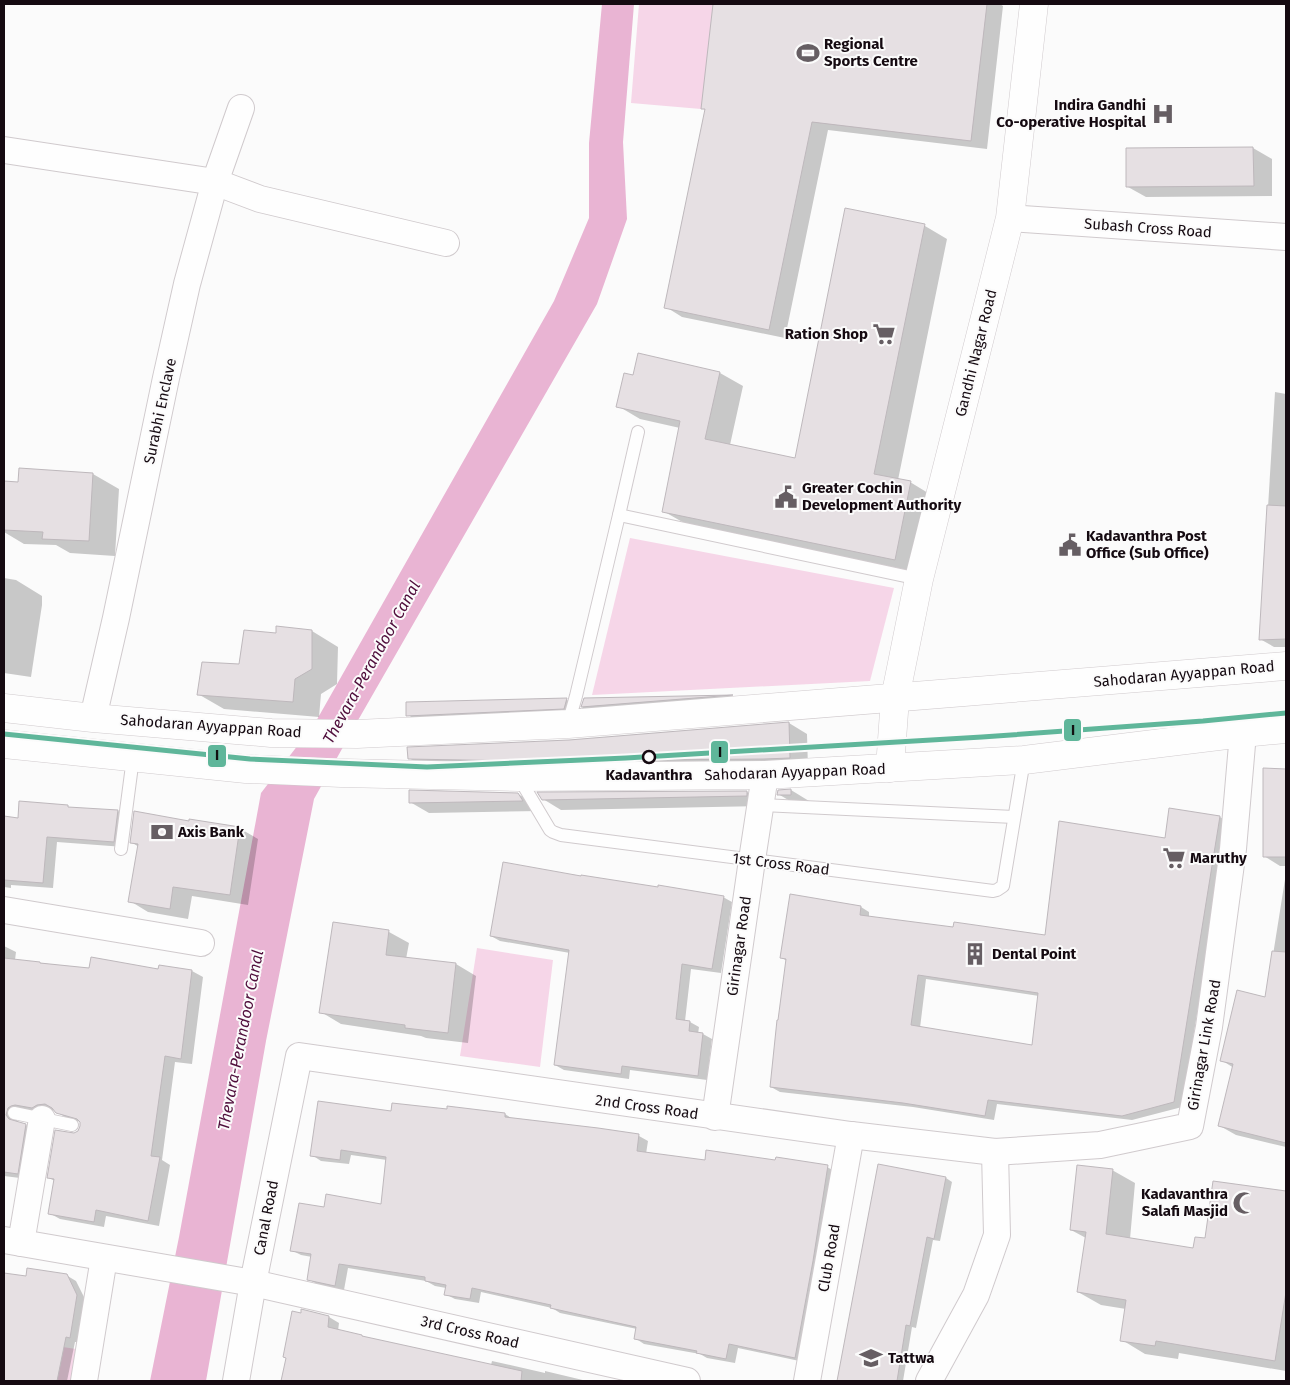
<svg xmlns="http://www.w3.org/2000/svg" width="1290" height="1385" viewBox="0 0 1290 1385" font-family="'Fira Sans',sans-serif">
	<style>
		.green { fill: #f6d6e8 }
		.water { fill: #e9b4d3 }
		.shadow { fill: #0003; fill-rule: evenodd }
		.building { fill: #e6e0e3; stroke: #beb8bc; fill-rule: evenodd }
		.lines { fill: none; stroke-linecap: round; stroke-linejoin: round }
		.service-casing { stroke: #d0cacd; stroke-width: 14 }
		.minor-casing { stroke: #d0cacd; stroke-width: 28 }
		.tertiary-casing { stroke: #d0cacd; stroke-width: 29 }
		.primary-casing { stroke: #d0cacd; stroke-width: 29 }
		.service { stroke: #fefefe; stroke-width: 12 }
		.minor { stroke: #fefefe; stroke-width: 26 }
		.tertiary { stroke: #fefefe; stroke-width: 28 }
		.primary { stroke: #fefefe; stroke-width: 28 }
		.metro-1-casing { stroke: #fbfbfb; stroke-width: 9 }
		.metro-1 { stroke: #5fb69a; stroke-width: 5 }
		.stop-dot { fill: #fbfbfb; stroke: #150a11; stroke-width: 2.5 }
		.labels { text-anchor: middle; stroke-width: 4; stroke-linejoin: round; paint-order: stroke }
		.poi-label { font-size: 15px; font-weight: bold; fill: #150a11; stroke: #fbfbfb; text-anchor: start }
		.street-label { font-size: 15px; fill: #150a11; stroke: #fbfbfb }
		.stop-label { font-size: 15px; font-weight: bold; fill: #150a11; stroke: #fbfbfb }
		.water-label { font-size: 16px; font-style: italic; fill: #4f0d3b; stroke: #fbfbfb }
		.line-badge { stroke: #fbfbfb; stroke-width: 2 }
		.pale-badge-label { font-size: 14px; text-anchor: middle; font-weight: bold; fill: #111 }
	</style>
	<rect width="100%" height="100%" fill="#fbfbfb"/>
	<g class="green">
		<polygon points="639,4 987,4 971,141 701,109 631,103"/>
		<polygon points="630,538 894,588 870,681 592,695"/>
		<polygon points="477,948 553,960 540,1067 460,1056"/>
		<polygon points="4,1338 76,1349 71,1381 4,1381"/>
	</g>
	<polygon class="water" points="602,4 634,4 623,142 627,219 597,304 357,722 314,799 266,1041 206,1381 150,1381 179,1237 261,793 315,723 554,301 589,218 589,143"/>
	<g class="shadow">
		<polygon points="714,4 1000,4 1003,6 987,149 828,130 785,338 682,317 666,307 706,110 702,108"/>
		<polygon points="1253,148 1272,159 1272,196 1146,197 1128,187 1127,150"/>
		<polygon points="925,226 947,239 898,480 910,482 933,496 917,572 686,524 663,511 680,428 640,419 618,406 634,377 639,354 720,373 743,386 730,445 796,459"/>
		<polygon points="1275,392 1286,394 1286,647 1274,647 1260,639"/>
		<polygon points="93,474 119,489 115,556 70,553 56,545 24,544 4,532 4,482 19,483"/>
		<polygon points="4,578 16,580 42,596 42,605 31,677 4,673"/>
		<polygon points="312,631 338,647 337,684 321,694 319,717 224,709 198,694 240,665 277,634"/>
		<polygon points="733,696 748,705 601,717 585,708 582,719 426,726 408,715 567,700 582,709 585,699"/>
		<polygon points="789,723 807,734 808,768 428,769 409,758 569,741"/>
		<polygon points="1265,770 1286,770 1286,866 1280,866 1264,856"/>
		<polygon points="791,790 809,801 797,805 778,794"/>
		<polygon points="747,792 766,803 765,806 561,810 543,799 539,794"/>
		<polygon points="518,794 537,805 540,811 429,813 410,802"/>
		<polygon points="20,802 68,807 71,808 118,811 128,817 124,847 57,842 53,888 11,885 11,888 4,887 4,817 19,819"/>
		<path d="M1220 817 1228 822 1182 1107 1132 1120 997 1104 994 1120 913 1107 780 1092 771 1087 787 961 782 958 861 907 869 912V917L954 928 1046 936 1166 839ZM926 979 1039 996 1033 1047 920 1028Z"/>
		<polygon points="190,822 239,828 258,839 248,905 192,896 188,919 148,912 130,901 139,847 131,842"/>
		<polygon points="1286,873 1286,1147 1236,1135 1220,1126 1234,1068 1221,1060 1266,999"/>
		<polygon points="582,878 723,897 732,902 721,973 691,969 685,1021 690,1022 699,1027 698,1034 703,1034 712,1039 707,1080 630,1070 629,1079 564,1070 555,1065 570,953 500,941 491,936"/>
		<polygon points="334,923 389,932 409,943 406,959 456,964 476,976 468,1043 426,1038 421,1036 341,1024 321,1012"/>
		<polygon points="4,946 16,952 15,960 90,969 159,971 160,967 192,971 203,977 192,1064 175,1062 162,1160 170,1165 159,1226 106,1216 104,1227 60,1219 49,1213 55,1181 49,1178 74,1134 79,1132 81,1126 81,1122 68,1119 57,1112 55,1110 17,1117 17,1123 26,1125 36,1131 28,1179 4,1176 4,1038 9,994 4,993"/>
		<polygon points="448,1110 505,1114 514,1120 598,1129 639,1136 648,1141 646,1154 706,1161 827,1167 836,1172 804,1362 738,1348 735,1363 707,1358 700,1354 644,1344 635,1338 637,1329 560,1313 552,1308 481,1292 479,1303 455,1299 445,1294 446,1288 435,1286 426,1281 348,1268 344,1290 317,1284 308,1279 312,1257 301,1255 291,1250 325,1208 382,1205 387,1160 351,1155 349,1164 321,1161 312,1155 392,1112"/>
		<polygon points="879,1165 946,1178 952,1182 940,1241 933,1240 916,1328 912,1327 903,1381 839,1381"/>
		<polygon points="1112,1170 1135,1183 1130,1239 1194,1249 1206,1240 1214,1182 1286,1193 1286,1371 1179,1353 1178,1359 1145,1354 1122,1340 1126,1309 1101,1305 1078,1292 1086,1238 1071,1230"/>
		<polygon points="4,1274 27,1277 66,1275 76,1281 86,1301 79,1342 75,1342 67,1381 4,1381"/>
		<polygon points="329,1317 339,1323 338,1331 491,1365 492,1361 545,1373 545,1371 587,1381 282,1381 288,1358"/>
	</g>
	<g class="building">
		<polygon points="713,4 987,4 971,141 812,122 769,330 664,308 705,109 701,109"/>
		<polygon points="1253,147 1254,186 1126,187 1126,148"/>
		<polygon points="845,208 925,224 874,474 911,481 895,560 662,512 680,421 616,407 624,373 633,375 638,353 720,372 705,439 795,458"/>
		<polygon points="19,468 93,473 89,541 42,539 43,532 4,530 4,481 18,482"/>
		<polygon points="1267,505 1286,506 1286,639 1259,640"/>
		<polygon points="276,626 312,630 312,669 295,679 293,702 197,695 202,662 239,664 244,630 276,633"/>
		<polygon points="733,695 581,707 584,698"/>
		<polygon points="567,698 564,709 406,716 406,702"/>
		<polygon points="789,722 790,758 764,759 519,761 408,759 407,747 569,740"/>
		<polygon points="1263,768 1286,769 1286,857 1263,857"/>
		<polygon points="791,789 791,795 777,795 778,790"/>
		<polygon points="409,790 518,793 523,801 409,803"/>
		<polygon points="747,791 747,796 542,800 537,792"/>
		<polygon points="19,801 68,805 68,807 118,810 114,842 47,837 43,883 4,880 4,816 18,818"/>
		<path d="M1169 808 1220 816 1174 1102 1122 1116 988 1100 985 1116 903 1103 770 1087 777 1020H778L786 959 780 958 790 894 861 906 860 915 953 927 954 922 1045 935 1059 821 1165 838ZM918 975 1038 993 1032 1045 911 1025Z"/>
		<polygon points="134,811 189,821 189,819 240,827 230,895 173,887 170,909 128,902 138,844 130,843"/>
		<polygon points="503,862 581,876 581,875 658,887 658,885 724,896 712,969 682,964 676,1019 690,1021 689,1031 703,1033 698,1076 622,1066 621,1074 554,1065 569,950 490,936"/>
		<polygon points="333,922 389,930 386,955 456,963 448,1033 405,1028 405,1025 319,1013"/>
		<polygon points="1272,951 1286,952 1286,1143 1218,1126 1233,1064 1220,1061 1237,990 1265,997"/>
		<polygon points="91,957 158,969 159,965 192,970 181,1059 165,1056 151,1156 160,1157 148,1221 96,1210 94,1222 48,1214 54,1179 47,1178 55,1130 74,1133 78,1131 80,1126 80,1122 77,1119 56,1113 52,1108 45,1104 37,1105 32,1108 15,1105 11,1106 8,1108 6,1115 9,1119 26,1124 18,1174 4,1172 4,958 40,962 40,963 89,968"/>
		<polygon points="318,1101 391,1111 392,1103 447,1109 447,1106 505,1113 505,1117 598,1128 639,1134 637,1151 705,1160 706,1150 775,1160 776,1157 828,1165 813,1261 795,1358 729,1344 726,1359 696,1353 697,1351 634,1339 636,1327 550,1308 551,1305 472,1288 470,1299 444,1295 446,1285 425,1281 425,1277 339,1264 335,1286 307,1280 311,1254 290,1251 299,1203 324,1207 326,1194 381,1204 386,1157 341,1150 340,1160 310,1156"/>
		<polygon points="878,1164 946,1177 934,1239 927,1237 910,1326 906,1325 897,1381 837,1381"/>
		<polygon points="1077,1165 1113,1169 1106,1234 1193,1248 1195,1237 1205,1238 1213,1181 1286,1191 1286,1292 1275,1361 1156,1341 1155,1346 1120,1341 1126,1300 1077,1292 1086,1232 1070,1230"/>
		<polygon points="27,1268 67,1274 77,1295 70,1338 66,1337 57,1381 4,1381 4,1273 26,1276"/>
		<polygon points="301,1309 329,1316 328,1327 362,1335 362,1336 522,1371 521,1381 281,1381 286,1358 283,1357 292,1311 301,1313"/>
	</g>
	<g class="lines">
		<defs>
			<g id="service">
				<polyline points="619,515 638,432"/>
				<polyline points="568,724 576,696 619,515 919,579"/>
				<polyline points="519,778 550,830 553,832 561,835 993,891 997,890 1003,886 1024,760"/>
				<polyline points="761,805 1014,817"/>
				<polyline points="121,849 133,758"/>
				<polyline points="14,1113 72,1125"/>
			</g>
			<g id="minor">
				<polyline points="4,150 215,182 260,199 446,243"/>
				<polyline points="1010,218 1286,237"/>
				<polyline points="93,718 116,618 166,378 187,284 215,182 241,108"/>
				<polyline points="4,910 201,943"/>
				<polyline points="715,1117 752,860 765,775"/>
				<polyline points="4,1240 253,1283 687,1381"/>
				<polyline points="21,1243 42,1119"/>
				<polyline points="84,1381 104,1258"/>
				<polyline points="236,1381 253,1283 299,1056 851,1135 995,1152 1100,1145 1190,1126 1209,1027 1233,849 1243,733"/>
				<polyline points="807,1381 851,1135"/>
				<polyline points="929,1381 976,1295 997,1235 995,1152"/>
			</g>
			<polyline id="tertiary" points="890,768 895,698 919,579 1010,218 1034,4"/>
			<g id="primary">
				<polyline points="4,708 93,718 271,733 357,734 568,724 1286,666"/>
				<polyline points="4,744 246,769 341,773 519,777 765,775 1024,760 1243,733 1286,729"/>
			</g>
		</defs>
		<use href="#service" class="service-casing"/>
		<use href="#minor" class="minor-casing"/>
		<use href="#tertiary" class="tertiary-casing"/>
		<use href="#primary" class="primary-casing"/>
		<use href="#service" class="service"/>
		<use href="#minor" class="minor"/>
		<use href="#tertiary" class="tertiary"/>
		<use href="#primary" class="primary"/>
		<defs>
			<polyline id="metro-1" points="4,734 250,759 427,767 626,758 982,737 1203,721 1286,713"/>
		</defs>
		<use href="#metro-1" class="metro-1-casing"/>
		<use href="#metro-1" class="metro-1"/>
	</g>
	<defs>
		<symbol id="stadium-bare" viewBox="-9 -9 18 18"><path d="M0-5a6.5 5 0 1 0 0 10a6.5 5 0 1 0 0-10ZM-3.5-1.8h7v3.6h-7Z" fill="#665e63" stroke="#fbfbfb" stroke-width="2.5" paint-order="stroke"/></symbol>
		<symbol id="hospital-bare" viewBox="-9 -9 18 18"><path d="M-5-5h3v3.5h4V-5h3V5h-3V1.5h-4V5h-3Z" fill="#665e63" stroke="#fbfbfb" stroke-width="2.5" paint-order="stroke"/></symbol>
		<symbol id="supermarket-bare" viewBox="-9 -9 18 18"><path d="M-6-5.5h2.5l.6 2H6L4.5 2H-2.5L-4.4-4H-6ZM-1.5 3.2a1.3 1.3 0 1 0 .1 0ZM3 3.2a1.3 1.3 0 1 0 .1 0Z" fill="#665e63" stroke="#fbfbfb" stroke-width="2.5" paint-order="stroke"/></symbol>
		<symbol id="civic-bare" viewBox="-9 -9 18 18"><path d="M-.6-6.5H3V-4.5H.6V-3L4-1V1h2V6H-6V1h2V-1L-.6-3ZM-1.2 2.5V6h2.4V2.5Z" fill="#665e63" stroke="#fbfbfb" stroke-width="2.5" paint-order="stroke"/></symbol>
		<symbol id="bank-bare" viewBox="-9 -9 18 18"><path d="M-6-4H6V4H-6ZM0-2.3a2.3 2.3 0 1 0 0 4.6a2.3 2.3 0 1 0 0-4.6Z" fill="#665e63" stroke="#fbfbfb" stroke-width="2.5" paint-order="stroke"/></symbol>
		<symbol id="building-bare" viewBox="-9 -9 18 18"><path d="M-4-6H4V6H1V3H-1V6H-4ZM-2.5-4.3h1.7v1.8h-1.7ZM.8-4.3h1.7v1.8H.8ZM-2.5-1h1.7V.8h-1.7ZM.8-1h1.7V.8H.8Z" fill="#665e63" stroke="#fbfbfb" stroke-width="2.5" paint-order="stroke"/></symbol>
		<symbol id="mosque-bare" viewBox="-9 -9 18 18"><path d="M3.5-4.9A6 6 0 1 0 3.5 4.9A5 5 0 1 1 3.5-4.9Z" fill="#665e63" stroke="#fbfbfb" stroke-width="2.5" paint-order="stroke"/></symbol>
		<symbol id="school-bare" viewBox="-9 -9 18 18"><path d="M0-5L7-2L0 1L-7-2ZM-4 1L0 2.5L4 1V4Q0 6-4 4Z" fill="#665e63" stroke="#fbfbfb" stroke-width="2.5" paint-order="stroke"/></symbol>
	</defs>
	<g fill-rule="evenodd">
		<use href="#stadium-bare" x="792" y="37" width="32" height="32"/>
		<use href="#hospital-bare" x="1147" y="98" width="32" height="32"/>
		<use href="#supermarket-bare" x="868" y="318" width="32" height="32"/>
		<use href="#civic-bare" x="770" y="481" width="32" height="32"/>
		<use href="#civic-bare" x="1054" y="529" width="32" height="32"/>
		<use href="#bank-bare" x="146" y="816" width="32" height="32"/>
		<use href="#supermarket-bare" x="1158" y="842" width="32" height="32"/>
		<use href="#building-bare" x="959" y="938" width="32" height="32"/>
		<use href="#mosque-bare" x="1228" y="1187" width="32" height="32"/>
		<use href="#school-bare" x="855" y="1342" width="32" height="32"/>
	</g>
	<circle class="stop-dot" cx="649" cy="757" r="6"/>
	<g class="labels">
		<g class="poi-label">
			<text x="824" y="49">Regional<tspan x="824" dy="17">Sports Centre</tspan></text>
			<text x="1146" y="110" text-anchor="end">Indira Gandhi<tspan x="1146" dy="17">Co-operative Hospital</tspan></text>
			<text x="868" y="339" text-anchor="end">Ration Shop</text>
			<text x="802" y="493">Greater Cochin<tspan x="802" dy="17">Development Authority</tspan></text>
			<text x="1086" y="541">Kadavanthra Post<tspan x="1086" dy="17">Office (Sub Office)</tspan></text>
			<text x="178" y="837">Axis Bank</text>
			<text x="1190" y="863">Maruthy</text>
			<text x="992" y="959">Dental Point</text>
			<text x="1228" y="1199" text-anchor="end">Kadavanthra<tspan x="1228" dy="17">Salafi Masjid</tspan></text>
			<text x="888" y="1363">Tattwa</text>
		</g>
		<g class="street-label">
			<text transform="translate(1148 228) rotate(4)" y="5">Subash Cross Road</text>
			<text transform="translate(976 353) rotate(-76)" y="5">Gandhi Nagar Road</text>
			<text transform="translate(160 411) rotate(-78)" y="5">Surabhi Enclave</text>
			<text transform="translate(1184 674) rotate(-5)" y="5">Sahodaran Ayyappan Road</text>
			<text transform="translate(211 726) rotate(4)" y="5">Sahodaran Ayyappan Road</text>
			<text transform="translate(795 772) rotate(-2)" y="5">Sahodaran Ayyappan Road</text>
			<text transform="translate(781 864) rotate(7)" y="5">1st Cross Road</text>
			<text transform="translate(739 946) rotate(-82)" y="5">Girinagar Road</text>
			<text transform="translate(1204 1045) rotate(-80)" y="5">Girinagar Link Road</text>
			<text transform="translate(647 1107) rotate(8)" y="5">2nd Cross Road</text>
			<text transform="translate(266 1218) rotate(-79)" y="5">Canal Road</text>
			<text transform="translate(829 1258) rotate(-80)" y="5">Club Road</text>
			<text transform="translate(470 1332) rotate(13)" y="5">3rd Cross Road</text>
		</g>
		<g class="stop-label">
			<text x="649" y="780">Kadavanthra</text>
		</g>
		<g class="water-label">
			<text transform="translate(371 662) rotate(-61)" y="6">Thevara-Perandoor Canal</text>
			<text transform="translate(240 1040) rotate(-79)" y="6">Thevara-Perandoor Canal</text>
		</g>
	</g>
	<g class="line-badge">
		<rect x="1063" y="718" width="19" height="24" rx="5" fill="#5fb69a"/>
		<rect x="710" y="740" width="19" height="24" rx="5" fill="#5fb69a"/>
		<rect x="207" y="744" width="20" height="24" rx="5" fill="#5fb69a"/>
	</g>
	<g class="pale-badge-label">
		<text x="1073" y="735">I</text>
		<text x="720" y="757">I</text>
		<text x="217" y="760">I</text>
	</g>
	<rect width="1290" height="1385" fill="none" stroke="#150a11" stroke-width="10"/>
</svg>
